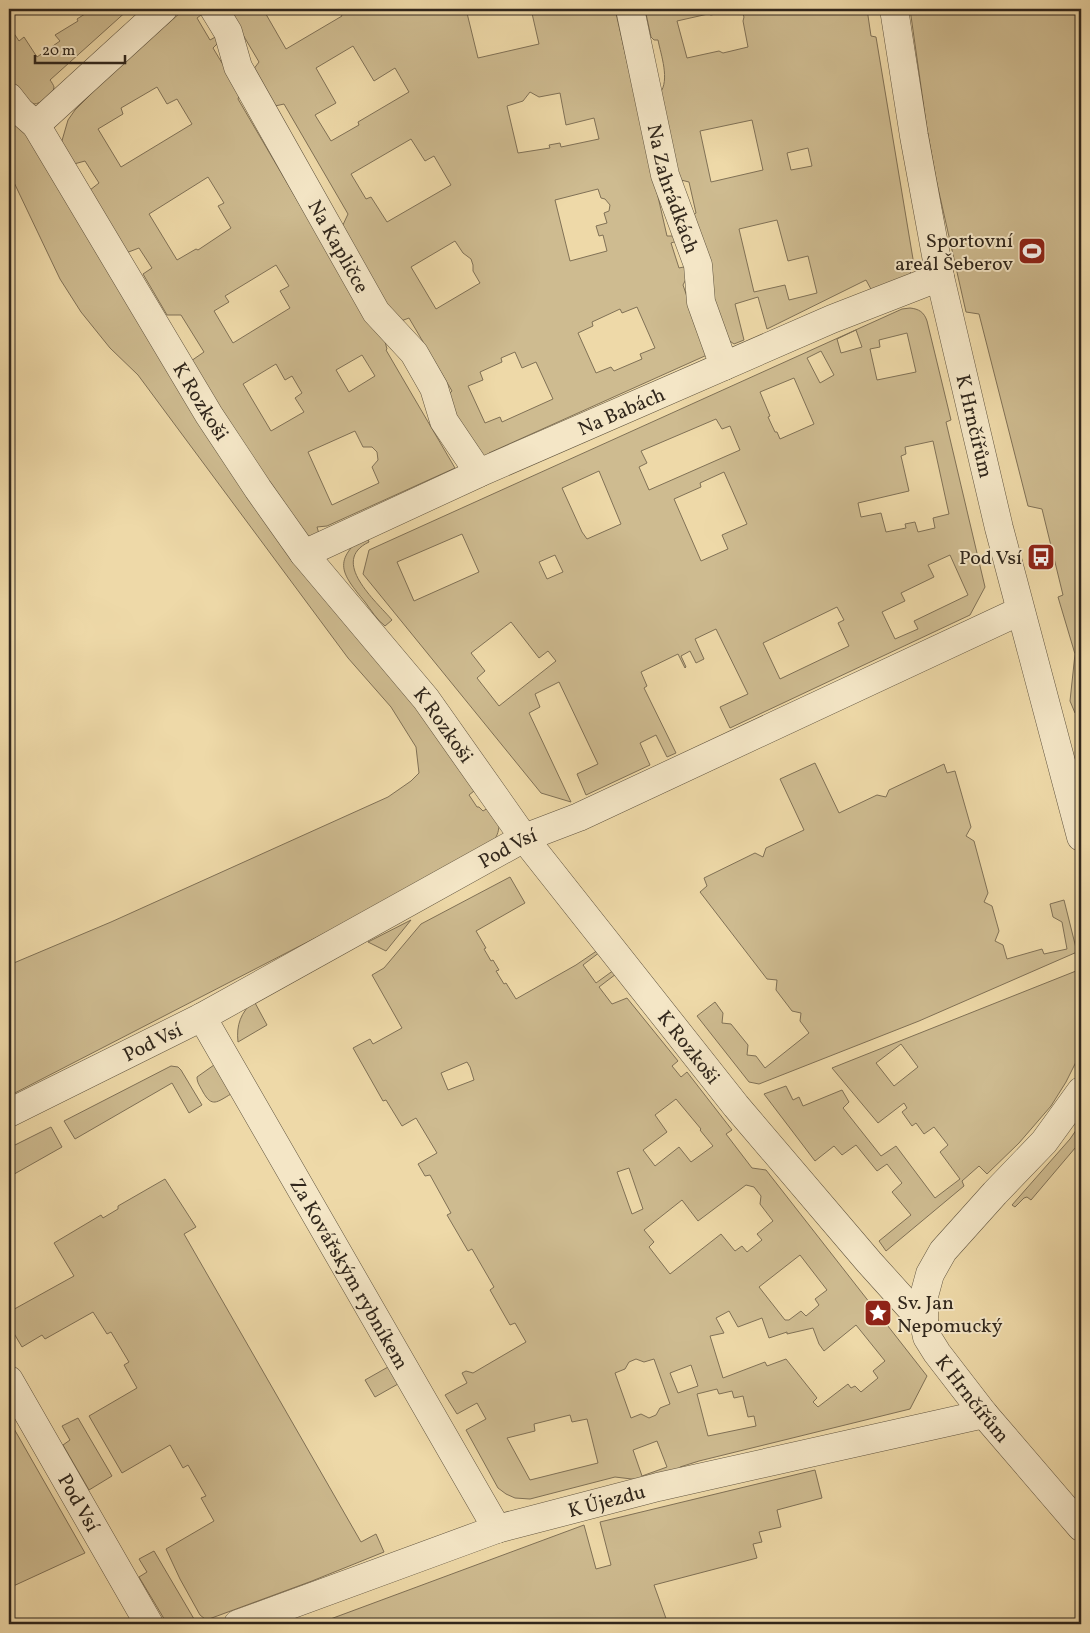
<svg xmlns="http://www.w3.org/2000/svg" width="1090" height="1633" viewBox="0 0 1090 1633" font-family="Vollkorn,serif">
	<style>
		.green { fill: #cebb90; stroke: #807156; fill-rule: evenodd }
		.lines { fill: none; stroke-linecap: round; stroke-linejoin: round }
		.minor-casing { stroke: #60543f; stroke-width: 29 }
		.tertiary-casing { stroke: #60543f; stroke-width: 29 }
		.minor { stroke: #f4e6c6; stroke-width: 28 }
		.tertiary { stroke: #f4e6c6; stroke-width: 28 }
		.labels { text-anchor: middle; stroke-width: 4; stroke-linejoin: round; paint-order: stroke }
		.street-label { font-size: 20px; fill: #31271c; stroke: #f4e6c6 }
		.poi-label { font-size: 20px; fill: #31271c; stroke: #f4e6c6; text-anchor: end }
	</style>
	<rect width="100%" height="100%" fill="#eed9a8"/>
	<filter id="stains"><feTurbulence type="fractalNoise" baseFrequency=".004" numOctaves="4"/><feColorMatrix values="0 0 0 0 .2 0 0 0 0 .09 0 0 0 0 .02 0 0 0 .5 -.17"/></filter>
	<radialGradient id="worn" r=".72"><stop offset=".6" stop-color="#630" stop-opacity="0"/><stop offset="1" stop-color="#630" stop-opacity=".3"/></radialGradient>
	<g class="green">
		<path d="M87 9H129L50 80C51 81 54 86 54 87 54 95 40 104 34 104 24 103 11 91 9 81 6 68 9 41 9 26L19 41 24 37 37 57 60 41 55 35 78 21 77 19 88 12Z"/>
		<path d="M189 9H200L205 12 197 18 210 40 219 35V42L213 48 240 93 238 99 304 212 384 338 387 349 386 350 455 468 327 526 317 527 320 537 317 539 302 536 191 361 204 352 181 315H167L143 274 152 268 139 248 126 253 90 190 99 183 85 161 74 164 61 144 68 120 75 110 119 66 180 13ZM157 87 167 104 177 99 192 124 121 167 98 129 123 114 121 108ZM208 177 224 203 218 206 231 228 198 250 196 249 177 260 149 214ZM276 265 289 286 280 291 290 308 233 343 214 311 229 302 225 296ZM362 355 375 376 349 392 336 370ZM276 364 285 380 292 376 302 393 295 398 304 412 271 431 243 384ZM355 431 363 447H372L377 452 378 460 372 467 379 483 332 505 308 452Z"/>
		<path d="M223 9H263L286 49 342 16 338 9H466L478 58 539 44 531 9H615L667 236H676L680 240 671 243 679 268 688 266 687 277 683 285 707 355 489 453 491 459 473 454 448 395 452 391 409 318 401 321 392 319 341 229 348 214 284 104 275 106 253 70 259 62 236 23ZM353 46 374 81 395 68 409 92 358 122 359 125 331 141 315 115 336 103 316 68ZM530 92 539 97 560 93 566 125 594 118 599 139 561 147 560 143 549 145 550 148 518 153 507 106 523 101ZM411 139 425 161 434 156 451 185 387 222 371 197 366 199 351 174ZM598 189 601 198 605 199 610 205 609 211 604 213 607 223 596 226 599 236 603 235 607 251 570 261 555 200ZM455 241 463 253 471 259 473 265V271L480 283 436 309 411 267ZM637 307 655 348 640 354 642 359 614 371 611 367 596 373 578 333 593 326 592 322 620 309 622 313ZM515 352 522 368 536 362 553 399 502 422 500 417 485 423 468 386 483 380 480 372 502 362 501 358Z"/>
		<path d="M645 9H726L725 12 711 15 708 14 677 21 687 58 719 51 723 53 748 47 743 21 744 17 741 9H867L871 36 876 37 914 265 909 270 912 275 872 291 866 280 767 329 758 297 735 304 744 340 734 344 724 337 693 215 696 213 689 182 677 179 660 93C670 80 661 55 658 40H654L651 37ZM752 120 763 170 711 182 700 131ZM808 148 812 166 791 170 787 153ZM777 220 788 261 808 256 817 293 789 300 785 285 754 292 739 229Z"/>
		<polygon points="910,9 1081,9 1081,711 1075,713 1070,701 1075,654 1058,597 1063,595 1042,509 1028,506 979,314 966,312 936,179 927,129"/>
		<path d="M9 113 29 138 384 669 467 771 474 791 469 795 477 807H479L483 811 488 808 499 818C500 838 494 841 480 853L9 1096V965L111 922 388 797 411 781 419 773 416 747 391 707 348 658 138 375 110 348 81 312 60 279 9 172Z"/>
		<path d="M910 308C919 309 924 312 927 321L951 420 946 422 985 587 970 615 730 728 720 707 748 694 716 629 695 639 704 659 696 663 690 651 681 656 686 667 685 668 678 654 641 672 647 686 644 688 676 753 667 757 656 735 640 743 650 765 586 795 577 774 598 764 559 682 535 694 540 707 529 713 571 802 541 793 363 574 369 550 902 309ZM856 330 862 347 841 353 837 339ZM907 333 916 372 877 380 870 349 880 347 879 340ZM821 351 834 375 820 383 807 358ZM794 378 814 424 780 439 777 432H775L768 417 770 416 760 392ZM716 419 722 429 730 426 740 450 649 490 639 467 647 463 641 451ZM933 441 949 514 933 518 935 528 918 532 915 522 905 524 906 528 886 532 881 513 861 517 858 503 909 491 901 456 906 454 905 447ZM599 471 621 524 587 539 582 532 562 488ZM724 472 747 524 722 535 728 549 701 561 674 499 701 487 700 483ZM462 534 479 572 414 601 397 562ZM555 555 563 572 547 579 539 562ZM950 555 968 595 914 621 918 629 895 639 882 612 905 601 901 593 934 577 928 565ZM837 607 844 620 838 623 849 646 780 679 763 643ZM511 622 539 658 548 651 556 661 499 706 477 678 485 671 471 653Z"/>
		<path d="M366 534 369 542C329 561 376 601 392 620L385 626C377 620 371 610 365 602 341 573 332 561 366 534Z"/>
		<polygon points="815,763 839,813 877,795 886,797 889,790 944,764 947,773 955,771 971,827 966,836 974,841 988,893 984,902 992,906 999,931 995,941 1003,945 1007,959 1042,949 1044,954 1067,949 1062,922 1053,917 1050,904 1064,900 1077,952 919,1021 759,1084 749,1082 697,1016 715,1002 723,1013 722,1023 731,1024 748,1045 747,1055 756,1056 765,1068 809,1033 800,1021 801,1013 792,1011 776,990 777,980 767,979 700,892 707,886 704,878 755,853 763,857 766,848 804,830 780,779"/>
		<path d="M510 877 525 903 476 931 486 948 484 949 491 961 493 960 499 970 496 971 504 984 506 983 516 999 576 965 598 950 600 952 583 965 596 983 614 970 616 974 599 987 612 1004 627 998 678 1061 672 1066 681 1077 687 1072 732 1130 726 1134 752 1168 766 1170 927 1376 910 1409 699 1461 680 1467V1471L640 1480 615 1477 530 1499 515 1498 506 1494 498 1488 466 1430 486 1419 477 1403 457 1414 445 1395 467 1383 462 1373 466 1371 473 1373 526 1342 515 1323 510 1325 490 1290 494 1287 472 1249 468 1251 447 1215 451 1213 430 1175 425 1176 418 1164 437 1153 416 1118 402 1126 386 1100 383 1101 353 1048 370 1039 373 1044 402 1028 372 975 384 968 421 924ZM467 1062 470 1067 474 1080 448 1090 441 1073ZM676 1099 701 1129 700 1130 713 1146 691 1162 679 1147 655 1166 643 1150 667 1132 655 1115ZM629 1168 643 1209 632 1214 617 1172ZM746 1185 754 1187 761 1196 760 1204 773 1221 757 1234 762 1240 747 1252 742 1246 735 1251 721 1234 670 1274 649 1247 654 1242 644 1230 682 1200 698 1221ZM800 1255 827 1290 815 1299 819 1305 806 1316 801 1311 789 1320H785L759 1287ZM729 1311 738 1327 762 1318 769 1338 787 1332V1334L813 1328 819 1344 824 1351 856 1325 885 1361 873 1371 878 1378 861 1392 855 1386 851 1388 848 1384 818 1407 813 1402 817 1398 786 1359 767 1366 765 1362 723 1378 710 1336 724 1333 716 1318ZM636 1359 644 1362 654 1359 670 1404 660 1408 656 1415 649 1418 641 1414 631 1418 615 1373 625 1369 629 1362ZM691 1365 698 1386 678 1393 670 1373ZM717 1389 719 1394 732 1391 734 1398 743 1396 748 1417 754 1416 756 1426 708 1436 697 1394ZM570 1415 572 1422 587 1419 598 1463 530 1480 507 1438 535 1431 534 1424ZM657 1441 667 1467 642 1476 633 1450Z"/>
		<polygon points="411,920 386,951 368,942"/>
		<path d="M1081 969V1052L1066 1082 1051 1106 1019 1143 987 1174 979 1166 962 1181 964 1186 886 1251 879 1241 911 1215 892 1192 902 1183 887 1164 877 1171 856 1145 842 1155 834 1146 815 1161 764 1094 786 1086 793 1100 799 1097 803 1106 842 1090 849 1102 843 1108 881 1156 896 1146 935 1198 960 1179 940 1152 948 1145 934 1127 924 1134 916 1123 912 1126 902 1112 907 1108 904 1103 878 1123 832 1068ZM901 1044 918 1067 894 1086 876 1063Z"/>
		<path d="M254 1001 267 1025 238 1042C236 1025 241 1012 254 1001Z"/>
		<path d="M214 1065 231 1094C217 1102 212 1108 203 1092 200 1086 197 1083 197 1077Z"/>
		<polygon points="171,1066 178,1067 181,1070 202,1105 189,1113 172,1083 75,1139 64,1121"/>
		<polygon points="1081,1123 1081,1141 1031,1200 1027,1197 1024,1198 1015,1207 1012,1205 1070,1139"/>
		<polygon points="51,1127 62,1147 9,1177 9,1148"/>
		<polygon points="165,1179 196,1227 184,1234 361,1542 376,1534 384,1552 312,1581 209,1619 205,1619 200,1615 180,1579 166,1549 214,1521 201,1498 206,1496 188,1465 183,1468 170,1445 122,1473 89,1416 137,1388 124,1365 129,1362 111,1332 107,1334 93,1312 45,1339 42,1335 22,1347 9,1325 9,1312 74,1276 54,1243 101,1215 103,1218 118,1209 118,1206"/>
		<polygon points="388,1367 398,1384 375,1397 365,1380"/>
		<polygon points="78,1418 112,1476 89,1490 63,1445 70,1440 62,1426"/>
		<polygon points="9,1420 85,1553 9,1588"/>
		<polygon points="815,1470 822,1498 777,1510 781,1527 759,1532 762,1542 753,1544 757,1558 654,1585 668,1624 317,1624 584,1525 596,1569 611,1565 600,1522"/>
		<polygon points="154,1551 197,1624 168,1623 163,1617 139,1577 147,1572 139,1559"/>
	</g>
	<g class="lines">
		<defs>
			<g id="minor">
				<path id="s1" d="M214 9 228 32 238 67 376 312 414 353 434 388 444 421 479 473"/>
				<path id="s2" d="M630 9 665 175 698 265 701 302 724 366"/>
				<path id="s3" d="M9 97 20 111 36 125 209 415 258 489 304 554 426 699 524 838 736 1106 869 1262 924 1323"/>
				<polyline points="36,125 163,9"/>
				<path id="s4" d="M304 554 479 473 832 319 940 277"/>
				<path id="s5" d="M202 1017 497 1529"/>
				<path id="s6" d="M9 1113 202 1017 524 838 579 817 1020 611"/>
				<path id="s7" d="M9 1380 149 1624"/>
				<path id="s8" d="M238 1624 497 1529 658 1487 984 1414"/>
			</g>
			<g id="tertiary">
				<path id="s9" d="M894 9 914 136 940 277 999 528 1081 837"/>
				<path id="s10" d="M1081 1091 1044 1142 995 1193 943 1251 930 1274 924 1296V1323L927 1337 937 1353 984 1414 1081 1527"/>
			</g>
		</defs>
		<use href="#minor" class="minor-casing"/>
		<use href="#tertiary" class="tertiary-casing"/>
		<use href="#minor" class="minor"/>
		<use href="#tertiary" class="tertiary"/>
	</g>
	<defs>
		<symbol id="stadium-square" viewBox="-11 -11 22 22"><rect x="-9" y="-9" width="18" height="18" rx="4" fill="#8f2418" stroke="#f4e6c6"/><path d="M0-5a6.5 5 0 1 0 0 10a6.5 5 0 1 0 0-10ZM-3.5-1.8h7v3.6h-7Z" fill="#fff"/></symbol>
		<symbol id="bus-square" viewBox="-11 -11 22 22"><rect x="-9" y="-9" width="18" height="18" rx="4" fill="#8f2418" stroke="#f4e6c6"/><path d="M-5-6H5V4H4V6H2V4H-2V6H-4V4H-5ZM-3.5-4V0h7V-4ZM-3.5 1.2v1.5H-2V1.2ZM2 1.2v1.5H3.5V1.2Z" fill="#fff"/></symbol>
		<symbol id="sight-square" viewBox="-11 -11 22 22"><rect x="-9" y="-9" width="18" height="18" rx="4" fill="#8f2418" stroke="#f4e6c6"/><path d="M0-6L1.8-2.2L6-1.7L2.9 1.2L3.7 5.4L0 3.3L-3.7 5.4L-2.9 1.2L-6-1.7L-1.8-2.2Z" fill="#fff"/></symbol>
	</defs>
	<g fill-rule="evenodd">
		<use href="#stadium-square" x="1016" y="235" width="32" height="32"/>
		<use href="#bus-square" x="1025" y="541" width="32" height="32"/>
		<use href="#sight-square" x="862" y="1297" width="32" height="32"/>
	</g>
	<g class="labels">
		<g class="street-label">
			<text dy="7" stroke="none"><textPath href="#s2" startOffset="185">Na Zahrádkách</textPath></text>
			<text dy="7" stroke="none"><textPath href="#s1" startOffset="269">Na Kapličce</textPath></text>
			<text dy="7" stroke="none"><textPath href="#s3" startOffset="361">K Rozkoši</textPath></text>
			<text dy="7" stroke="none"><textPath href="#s4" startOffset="348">Na Babách</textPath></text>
			<text dy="7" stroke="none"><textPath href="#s9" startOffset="425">K Hrnčířům</textPath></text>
			<text dy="7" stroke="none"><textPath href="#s3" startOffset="766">K Rozkoši</textPath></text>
			<text dy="7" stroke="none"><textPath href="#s6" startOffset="565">Pod Vsí</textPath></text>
			<text dy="7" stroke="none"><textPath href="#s6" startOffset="160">Pod Vsí</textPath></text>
			<text dy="7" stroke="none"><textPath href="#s3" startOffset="1171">K Rozkoši</textPath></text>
			<text dy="7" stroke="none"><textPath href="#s5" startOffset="296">Za Kovářským rybníkem</textPath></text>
			<text dy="7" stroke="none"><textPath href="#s10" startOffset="379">K Hrnčířům</textPath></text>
			<text dy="7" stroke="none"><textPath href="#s8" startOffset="389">K Újezdu</textPath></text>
			<text dy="7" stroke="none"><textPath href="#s7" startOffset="141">Pod Vsí</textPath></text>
		</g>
		<g class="poi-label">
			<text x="1013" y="247">Sportovní<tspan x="1013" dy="23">areál Šeberov</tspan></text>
			<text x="1022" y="564">Pod Vsí</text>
			<text x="897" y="1309" text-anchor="start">Sv. Jan<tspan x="897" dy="23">Nepomucký</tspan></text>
		</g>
	</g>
	<rect width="1090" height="1633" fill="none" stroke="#eed9a8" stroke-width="30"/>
	<rect x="10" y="10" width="1070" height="1613" fill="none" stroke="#31271c" stroke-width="2.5"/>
	<rect x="15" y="15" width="1060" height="1603" fill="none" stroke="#31271c"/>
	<path d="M35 55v8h90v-8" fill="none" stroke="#31271c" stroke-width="2.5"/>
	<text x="42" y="55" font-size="15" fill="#31271c" stroke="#f4e6c6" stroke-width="4" paint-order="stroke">20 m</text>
	<rect width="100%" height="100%" filter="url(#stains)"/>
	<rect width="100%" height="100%" fill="url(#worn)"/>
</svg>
